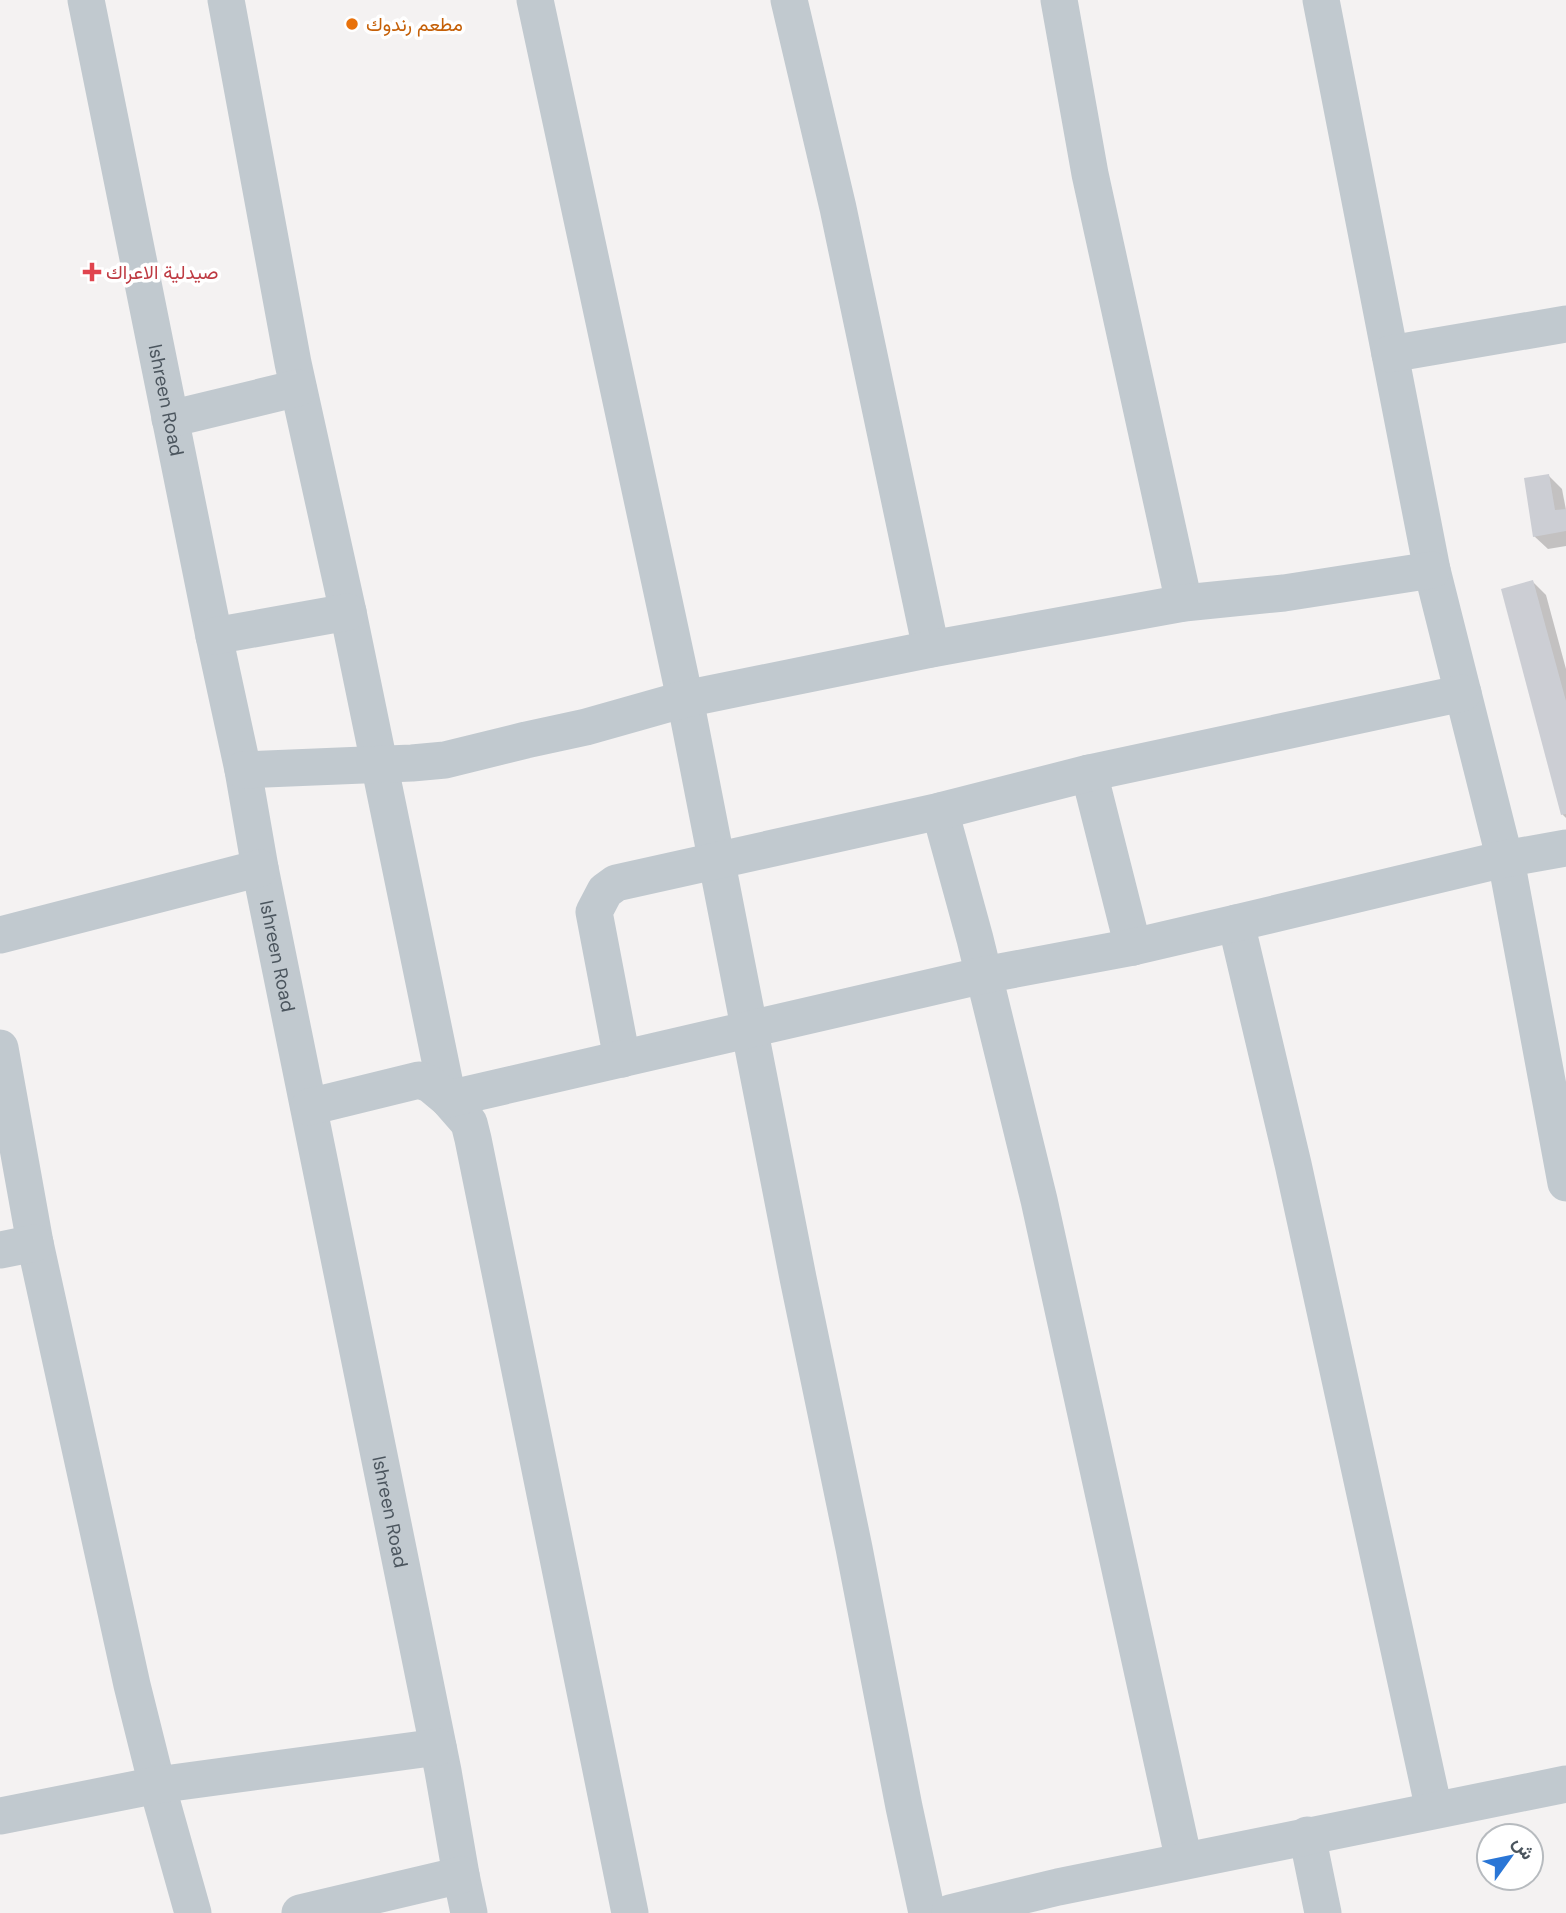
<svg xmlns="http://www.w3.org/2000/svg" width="1566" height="1913" viewBox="0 0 1566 1913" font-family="'DM Sans',Vazirmatn,sans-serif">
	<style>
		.shadow { fill: #0003 }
		.building { fill: #ccced4 }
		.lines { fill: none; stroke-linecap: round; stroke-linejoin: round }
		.minor { stroke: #c1c9cf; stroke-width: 37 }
		.food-dot { fill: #e8710a; stroke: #fff; stroke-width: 2.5 }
		.health-dot { fill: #e0444e; stroke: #fff; stroke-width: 2.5 }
		.labels { text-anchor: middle; stroke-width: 7; stroke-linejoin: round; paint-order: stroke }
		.food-label { font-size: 19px; fill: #c56008; stroke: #fff; text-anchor: start }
		.health-label { font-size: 19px; fill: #be3a42; stroke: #fff; text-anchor: start }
		.street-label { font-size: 19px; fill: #4b555e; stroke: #fff }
	</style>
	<rect width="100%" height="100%" fill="#f4f2f2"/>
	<g class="shadow">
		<polygon points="1549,476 1562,489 1566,510 1566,546 1548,549 1534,536"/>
		<polygon points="1533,582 1546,595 1566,669 1566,818 1563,815"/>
	</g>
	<g class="building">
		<polygon points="1549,474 1555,510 1566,509 1566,531 1533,537 1524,478"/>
		<polygon points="1533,580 1566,701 1566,814 1561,815 1501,589"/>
	</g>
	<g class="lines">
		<g class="minor">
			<path id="s1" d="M86 0 214 636 243 770 260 868 443 1771 461 1875 469 1913"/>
			<polyline points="226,0 293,363 348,612 448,1099 469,1123 473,1139 630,1913"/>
			<polyline points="535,0 685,699 798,1278 854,1548 904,1807 927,1913"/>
			<polyline points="789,0 838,208 931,649"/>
			<polyline points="1059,0 1090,174 1184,603"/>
			<polyline points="1321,0 1432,570 1509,876 1566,1183"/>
			<polyline points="1390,354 1566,324"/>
			<polyline points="170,419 298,388"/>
			<polyline points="214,636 348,612"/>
			<polyline points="243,770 412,763 445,760 526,740 586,727 685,699 931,649 1184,603 1284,593 1432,570"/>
			<polyline points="1089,773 1133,947"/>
			<polyline points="940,811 975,939 1039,1200 1184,1861"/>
			<polyline points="1236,923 1293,1164 1434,1810"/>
			<polyline points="0,935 260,868"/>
			<polyline points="0,1048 35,1243 132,1685 157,1785 193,1913"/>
			<polyline points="622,1059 594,912 605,891 616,883 940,811 1089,773 1463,693"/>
			<polyline points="309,1107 419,1080 430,1084 448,1099 984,975 1133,947 1236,923 1504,859 1566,848"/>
			<polyline points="0,1250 35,1243"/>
			<polyline points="0,1816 157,1785 438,1747"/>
			<polyline points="1307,1835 1323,1913"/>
			<polyline points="300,1913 461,1875"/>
			<polyline points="950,1913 1058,1887 1566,1784"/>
		</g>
	</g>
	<circle class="food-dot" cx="352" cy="24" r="7"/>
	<path class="health-dot" d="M88.5 261.5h7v7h7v7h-7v7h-7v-7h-7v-7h7z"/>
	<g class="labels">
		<g class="food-label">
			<text x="366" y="31">مطعم رندوك</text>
		</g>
		<g class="health-label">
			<text x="106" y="279">صيدلية الاعراك</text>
		</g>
		<g class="street-label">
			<text dy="7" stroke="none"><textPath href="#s1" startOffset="408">Ishreen Road</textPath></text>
			<text dy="7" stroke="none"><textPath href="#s1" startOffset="975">Ishreen Road</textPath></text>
			<text dy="7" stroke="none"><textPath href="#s1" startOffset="1542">Ishreen Road</textPath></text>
		</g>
	</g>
	<g transform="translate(1510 1857) rotate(57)"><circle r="33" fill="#ffffff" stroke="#b7bbbf" stroke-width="2"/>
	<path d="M0-5L12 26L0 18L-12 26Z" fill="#2a76d6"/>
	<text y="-10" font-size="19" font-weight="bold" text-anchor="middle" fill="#4b555e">ش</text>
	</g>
</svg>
